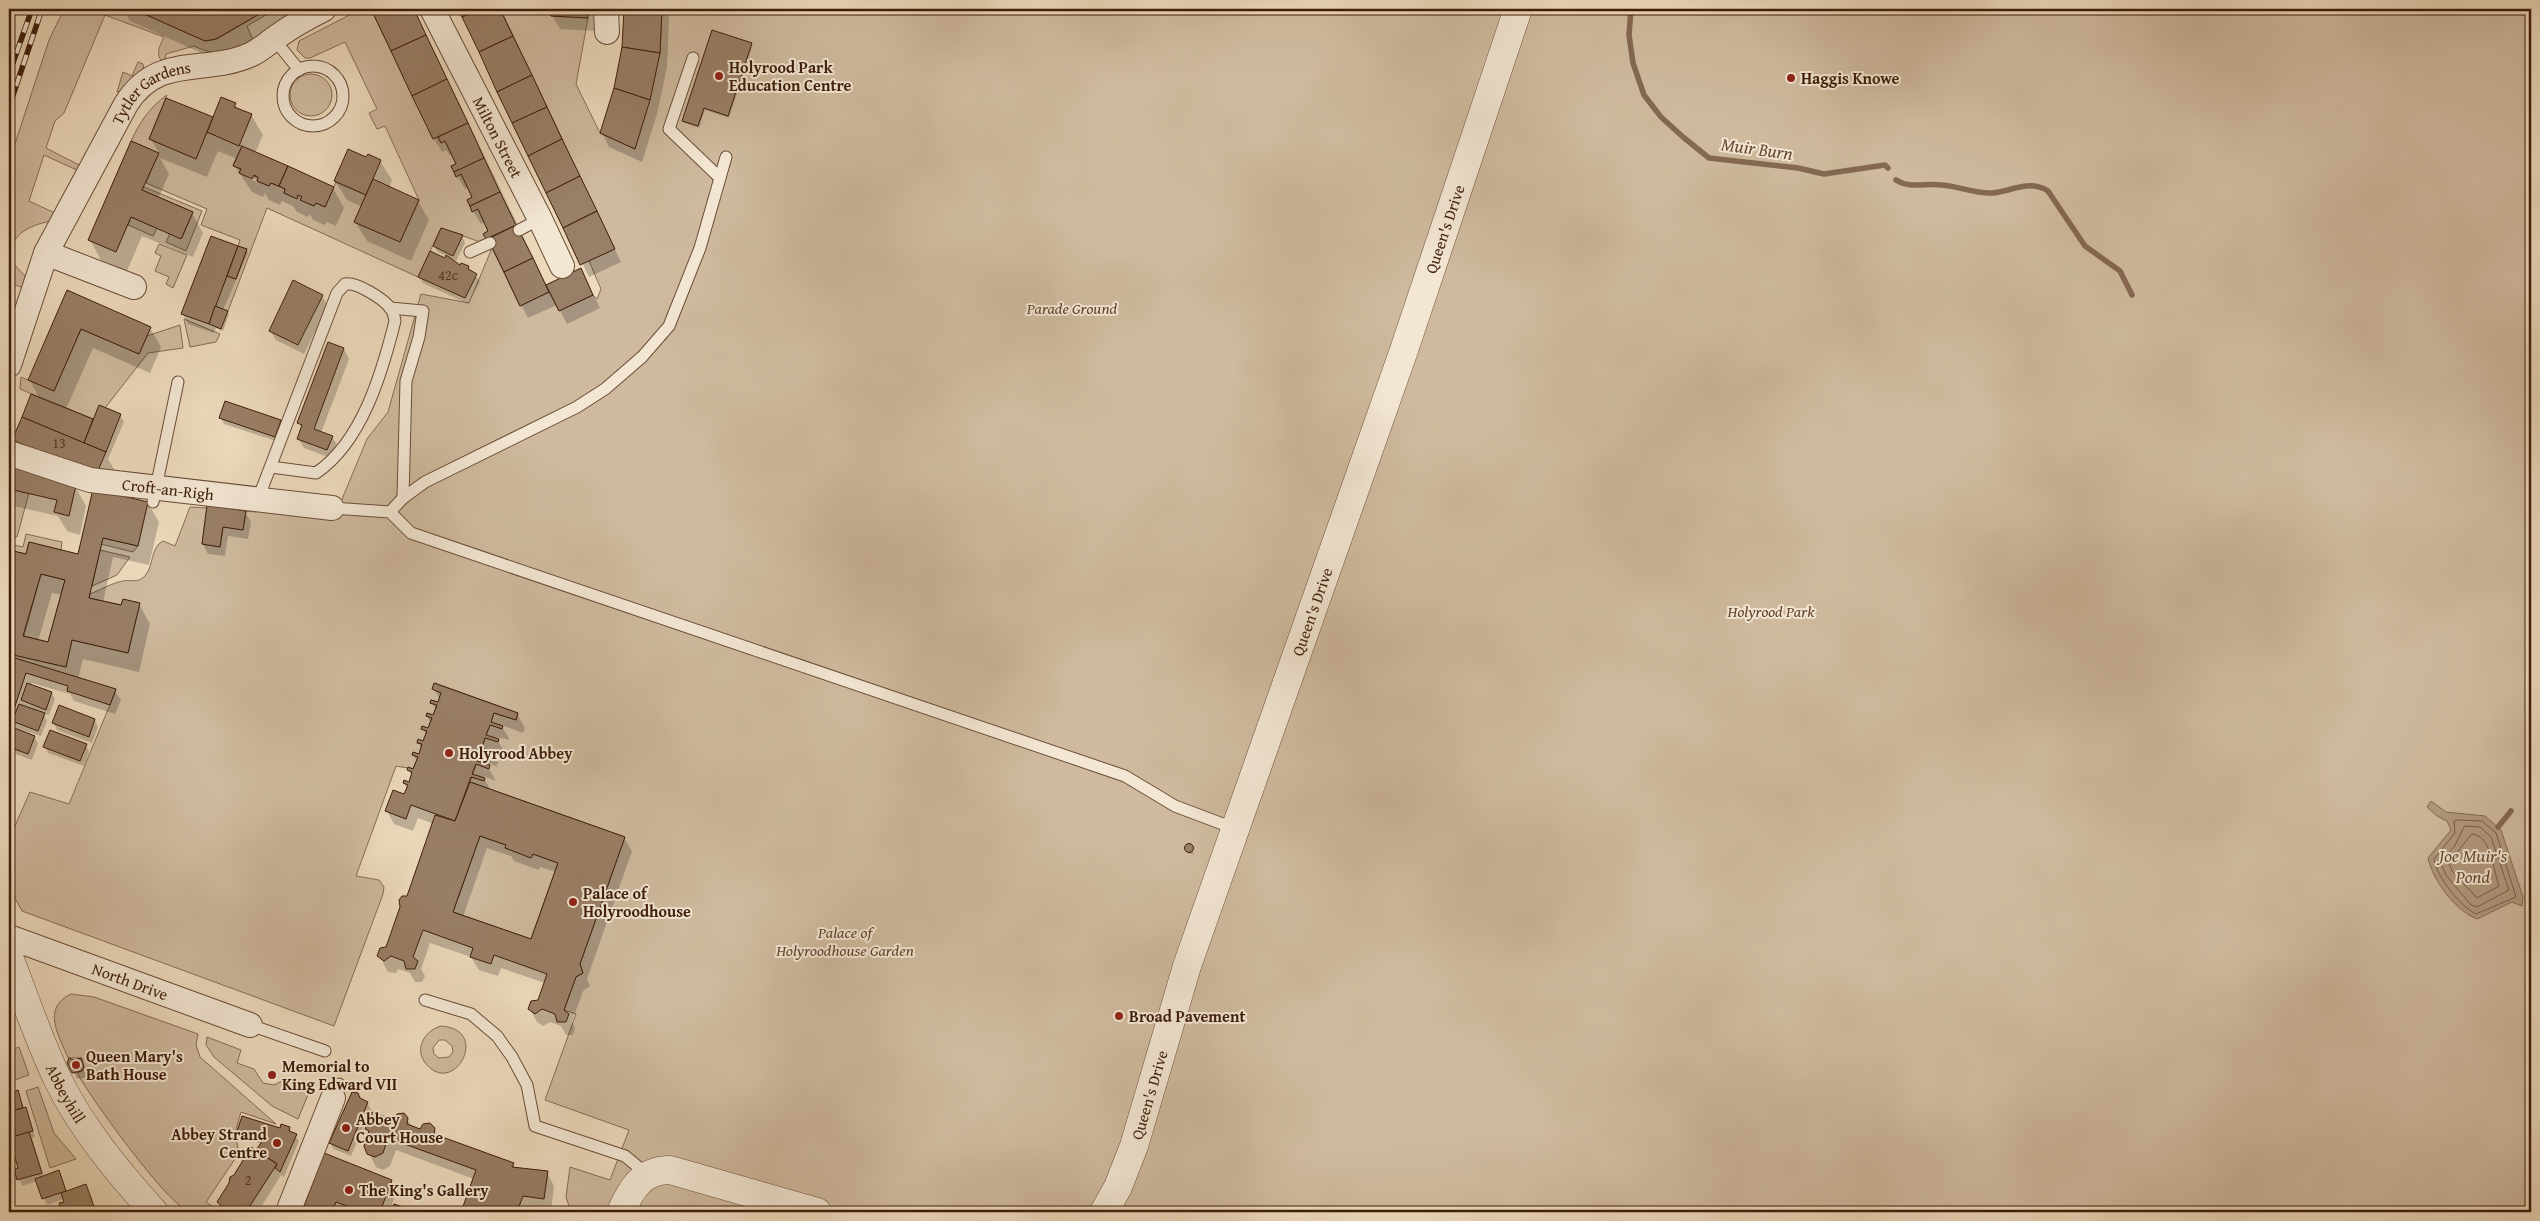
<svg xmlns="http://www.w3.org/2000/svg" width="2540" height="1221" viewBox="0 0 2540 1221" font-family="'Gentium Book Plus',serif">
	<style>
		.green { fill: #cfba9f; stroke: #866c54; fill-rule: evenodd }
		.water { fill: #b29a80; stroke: #846851 }
		.shadow { fill: #0003; fill-rule: evenodd }
		.lines { fill: none; stroke-linecap: round; stroke-linejoin: round }
		.shore { stroke: #785c45; stroke-width: 1 }
		.stream { stroke: #846851; stroke-width: 5.5 }
		.building { fill: #997f67; stroke: #3e1d0a; fill-rule: evenodd }
		.service-casing { stroke: #6a4c37; stroke-width: 13 }
		.minor-casing { stroke: #6a4c37; stroke-width: 26 }
		.tertiary-casing { stroke: #6a4c37; stroke-width: 29 }
		.service { stroke: #f3e7d4; stroke-width: 11 }
		.minor { stroke: #f3e7d4; stroke-width: 24 }
		.tertiary { stroke: #f3e7d4; stroke-width: 28 }
		.rail-casing { stroke: #3e1d0a; stroke-width: 5.5 }
		.rail { stroke: #f3e7d4; stroke-width: 4; stroke-dasharray: 11; stroke-linecap: butt }
		.poi-dot { fill: #8f2418; stroke: #f3e7d4; stroke-width: 2 }
		.labels { text-anchor: middle; stroke-width: 4; stroke-linejoin: round; paint-order: stroke }
		.number-label { font-size: 14px; fill: #553621 }
		.poi-label { font-size: 16px; font-weight: bold; fill: #3e1d0a; stroke: #f3e7d4; text-anchor: start }
		.street-label { font-size: 16px; fill: #3e1d0a; stroke: #f3e7d4 }
		.park-label { font-size: 16px; font-style: italic; fill: #62442f; stroke: #f3e7d4 }
		.water-label { font-size: 18px; font-style: italic; fill: #674933; stroke: #f3e7d4 }
	</style>
	<rect width="100%" height="100%" fill="#eddabd"/>
	<filter id="stains"><feTurbulence type="fractalNoise" baseFrequency=".004" numOctaves="4"/><feColorMatrix values="0 0 0 0 .2 0 0 0 0 .09 0 0 0 0 .02 0 0 0 .5 -.17"/></filter>
	<radialGradient id="worn" r=".72"><stop offset=".6" stop-color="#630" stop-opacity="0"/><stop offset="1" stop-color="#630" stop-opacity=".3"/></radialGradient>
	<g class="green">
		<path d="M64 9H133L205 41 217 39 268 9H276L247 26 254 42C230 52 219 58 194 46L166 54 164 63C154 55 160 46 164 37L105 15 64 113 55 121 46 148 83 167 81 172 44 155 29 201 55 213 51 221C27 226 8 235 12 262L25 276 24 288 9 283V162L49 40Z"/>
		<path d="M361 9H371L433 139 438 137 441 143 445 141 456 164 451 166 456 177 461 174 472 197 467 200 472 211 478 209 488 231 484 234 486 239 480 242 441 228 418 277 267 208 228 311 215 306 227 276 236 279 247 249 238 246 240 240 201 225 207 209 146 183 158 153 131 141C140 122 149 108 167 95L149 139 195 158 207 132 242 146 233 165 241 169 239 173 258 177 257 181 269 186 271 183 285 189 284 193 297 198 298 195 302 197 301 200 314 206 316 203 325 207 336 182 366 195 354 222 400 242 419 200 385 126 377 129 369 113 377 109 345 42 310 58H305L297 50 299 41Z"/>
		<path d="M500 9H551V16L588 18 576 84 600 133 635 149 660 53 662 9H2531V1212H724L711 1209 710 1212H571L566 1197 570 1167 610 1180 629 1130 545 1100 576 1014 564 1010 576 977 583 973 580 964 625 837 470 782 494 713 516 720 518 713 435 683 433 689 441 693 438 702 431 700 430 703 437 705 433 715 427 713 426 716 432 718 428 728 422 726 421 729 427 731 423 741 418 740 417 743 422 744 419 754 413 753 412 755 418 757 413 769 396 766 356 876 379 880 384 887 383 894 334 1026 22 911 9 887V833L14 828 30 792 69 804 116 690 15 659 9 677V654L66 667 72 640 128 653 139 603 123 600 121 605 89 598 90 594C100 590 112 583 123 581 133 579 136 584 145 576 154 566 150 548 163 541L175 546 190 507 207 508 202 544 220 547 223 527 243 529 246 511 256 512 258 508 335 516 367 439 388 412 421 294 469 303 492 248 520 306 549 292 559 311 593 295 597 299 601 289 589 261 562 139Z"/>
		<polygon points="138,62 143,64 144,71 122,91 117,92 123,72 132,76"/>
		<circle cx="311" cy="95" r="21"/>
		<polygon points="144,187 202,211 186,251 166,242 170,233 182,238 193,212 142,190"/>
		<polygon points="131,217 157,228 153,236 128,225"/>
		<polygon points="159,244 187,255 173,288 166,284 169,277 155,271 161,256 155,253"/>
		<polygon points="184,319 220,334 216,342 190,347"/>
		<polygon points="180,325 183,348 148,353 105,408 93,419 20,389 21,377 54,391 81,329 139,354 147,336"/>
		<polygon points="9,489 29,493 17,537 9,535"/>
		<polygon points="26,534 62,542 61,550 29,542 26,554 9,550 9,544 23,547"/>
		<polygon points="103,538 138,546 133,552 101,544"/>
		<polygon points="100,550 130,557 117,575 92,586"/>
		<polygon points="41,574 65,580 48,642 24,636"/>
		<polygon points="480,836 506,845 505,848 531,857 533,854 558,863 531,939 453,912"/>
		<path d="M71 994 94 997 198 1034 196 1045 200 1057 276 1124 241 1112 235 1133 239 1153 206 1202 221 1212C212 1212 198 1215 190 1212 168 1206 90 1097 77 1073L82 1071 84 1068 82 1058H68C59 1036 41 1008 71 994Z"/>
		<path d="M441 1026C491 1029 455 1096 427 1065 413 1050 424 1031 441 1026ZM439 1040H445L452 1046 453 1052 449 1057 439 1058 434 1054 433 1048Z"/>
		<polygon points="207,1037 241,1050 237,1063 254,1069 263,1083 274,1085 284,1080 310,1090 298,1119 272,1106 214,1057 206,1045"/>
		<polygon points="19,1047 29,1075 9,1082 9,1051"/>
		<polygon points="38,1087 54,1133 76,1159 50,1168 26,1091"/>
	</g>
	<path class="water" d="M2431 801 2446 812 2485 816 2501 830 2523 897 2522 906 2512 902 2477 919C2456 911 2433 881 2428 858L2451 830 2447 821 2437 816 2427 807Z"/>
	<g class="shadow">
		<polygon points="123,9 300,9 303,14 217,60 130,21"/>
		<polygon points="372,9 414,9 547,286 581,270 600,308 567,324 557,305 528,318 485,234 490,232 485,222 481,224 473,211 474,198 469,187 465,189 457,176 458,164 453,154 449,155 446,150 442,152 434,139"/>
		<polygon points="459,9 501,9 621,262 589,277"/>
		<polygon points="552,9 593,9 595,31 560,29 552,15"/>
		<polygon points="625,9 668,9 669,19 667,67 657,114 642,162 609,147 602,133 615,88 623,48"/>
		<polygon points="751,44 752,47 729,118 705,110 699,128 685,123 683,121"/>
		<path d="M167 100 213 119 235 104 238 109 251 115 263 135 255 153 333 188 344 208 336 226 327 222 325 225 313 220 310 214 308 217 297 212 293 206 282 201 280 205 269 200 265 193 263 197 252 192 234 165 237 159 218 151 207 177 160 158 169 174 158 199 192 213 203 233 193 257 142 236 127 271 101 260 90 240 132 143 160 155 151 139ZM247 175 258 180 257 182 247 178Z"/>
		<polygon points="367,159 380,161 392,180 389,188 418,201 429,220 411,261 367,241 355,222 362,207 347,200 335,181"/>
		<polygon points="462,236 465,243 456,261 450,258 460,267 468,267 480,281 468,304 423,283 419,277 445,259 447,256 438,252 434,246"/>
		<polygon points="212,237 246,250 248,253 223,310 229,314 223,331 216,328 214,333 188,324 183,314"/>
		<path d="M68 292 150 328 161 347 150 373 93 348 66 409 94 421 120 415 124 422 108 459 116 472 107 494 148 503 159 522 149 565 113 557 103 602 122 607 139 604 150 624 139 672 83 659 78 679 115 691 121 700 115 714 74 701 70 694 32 683 31 685 52 693 55 699 49 715 43 713 47 721 41 736 9 726V680L12 671 9 670V551L27 555H79L95 489 25 460 13 440 40 399 29 379ZM52 593 62 595 49 644 38 641Z"/>
		<polygon points="322,296 328,306 304,354 276,340 270,330"/>
		<polygon points="344,349 349,359 321,433 332,437 338,446 333,459 304,448 298,438 302,428 299,423"/>
		<polygon points="221,418 280,421 284,427 279,442 224,424"/>
		<polygon points="9,467 75,486 86,506 80,535 67,531 58,516 9,505"/>
		<polygon points="208,507 245,512 251,522 248,539 228,536 225,556 208,554 203,544"/>
		<path d="M434 689 517 714 525 728 523 733 501 725 510 740 496 737 505 753 493 750 492 753 499 764H496L498 767 488 763 487 766 496 781 483 776 491 791 624 838 632 851 587 979 590 986 583 991 572 1022 575 1028 573 1035H566L561 1026 550 1022 543 1026 537 1022 530 1009 539 1001 545 983 501 968 498 976 479 970 471 957 430 943 421 969 425 976 422 982H415L410 973 398 969 396 973 388 972 381 959 379 951 387 948 434 824 418 818 413 831 394 824 387 811 405 796 407 789 404 783H410L412 776 408 770 414 771 417 762 414 755 419 756 422 749 418 742 424 743 427 736 423 729 429 730 431 723 427 716H434L436 710 432 703 438 704 440 700ZM487 848 511 856 514 861 539 870 540 867 556 872 532 941 463 917Z"/>
		<polygon points="60,707 95,720 98,727 92,743 57,730 54,723"/>
		<polygon points="9,728 11,732 34,737 38,743 32,760 10,752"/>
		<polygon points="86,745 89,752 84,766 48,753 45,746"/>
		<polygon points="1187,846 1192,846 1194,854 1189,854"/>
		<polygon points="81,1059 87,1075 85,1078 77,1079 73,1072"/>
		<polygon points="17,1092 32,1126 35,1137 32,1138 44,1177 62,1178 67,1192 85,1186 96,1212 63,1212 60,1204 66,1202 64,1199 47,1205 37,1181 22,1186 16,1170 19,1169 12,1144 9,1145 9,1094"/>
		<polygon points="361,1100 367,1103 371,1109 351,1156 334,1149 330,1143"/>
		<polygon points="407,1119 412,1127 421,1130 433,1129 438,1136 513,1164 516,1169 547,1173 554,1186 551,1211 530,1209 529,1212 463,1212 474,1179 396,1150 390,1166 383,1170 376,1167 369,1153 370,1134 367,1129"/>
		<polygon points="289,1128 299,1141 284,1177 281,1175 258,1212 225,1212 219,1202 260,1154 257,1150 262,1144 242,1137 238,1131"/>
		<polygon points="391,1181 397,1191 389,1212 309,1212 306,1206"/>
	</g>
	<g class="lines">
		<g class="shore">
			<path d="M2457 820 2482 821 2496 833 2516 897 2476 914C2461 907 2436 876 2434 859L2455 833 2454 822Z"/>
			<polygon points="2465,826 2480,827 2491,837 2509,890 2477,907 2471,905 2446,875 2440,861 2454,847"/>
			<path d="M2472 834C2492 835 2493 871 2499 886L2477 898 2452 871 2449 863Z"/>
		</g>
		<g class="stream">
			<polyline points="1631,9 1629,35 1633,63 1644,95 1661,117 1683,137 1709,158 1798,168 1824,174 1885,165 1888,168"/>
			<path d="M1896 180C1910 189 1925 183 1942 185 1958 186 1975 194 1992 193 2013 191 2029 179 2048 191L2085 246 2120 271 2132 295"/>
			<polyline points="2498,827 2511,811"/>
		</g>
	</g>
	<g class="building">
		<polygon points="133,9 268,9 216,39 205,41"/>
		<polygon points="371,9 414,9 426,35 391,51"/>
		<polygon points="458,9 480,9 462,17"/>
		<polygon points="480,9 500,9 513,36 479,52 462,17"/>
		<polygon points="551,9 588,9 588,18 551,16"/>
		<polygon points="624,9 662,9 660,53 622,47"/>
		<polygon points="712,30 752,43 728,116 704,108 698,126 682,121"/>
		<polygon points="426,35 447,79 412,96 391,51"/>
		<polygon points="513,36 532,75 497,92 479,52"/>
		<polygon points="622,47 660,53 650,100 614,88"/>
		<polygon points="532,75 547,107 512,123 497,92"/>
		<polygon points="447,79 468,123 433,139 412,96"/>
		<polygon points="614,88 650,100 635,149 600,133"/>
		<polygon points="221,97 236,103 234,107 252,114 239,146 207,132"/>
		<polygon points="166,98 213,117 196,159 149,139"/>
		<polygon points="547,107 562,139 528,156 512,123"/>
		<polygon points="468,123 484,158 454,172 451,166 456,164 445,141 441,143 438,137"/>
		<polygon points="562,139 580,176 546,193 528,156"/>
		<polygon points="131,141 159,153 142,190 193,212 181,239 131,217 116,252 88,240"/>
		<polygon points="242,146 288,166 279,186 271,183 269,186 257,181 258,177 254,175 252,179 239,173 241,169 233,166"/>
		<polygon points="348,149 366,157 368,154 381,160 366,195 334,181"/>
		<polygon points="484,158 500,192 470,206 467,200 472,197 461,174 456,177 454,172"/>
		<polygon points="288,166 334,187 325,207 316,203 314,206 300,200 302,197 298,195 297,199 284,193 285,189 279,186"/>
		<polygon points="580,176 597,211 563,228 546,193"/>
		<polygon points="373,179 419,200 400,242 354,222"/>
		<polygon points="500,192 516,225 486,239 483,234 488,231 478,209 472,212 470,206"/>
		<polygon points="597,211 615,249 580,265 563,228"/>
		<polygon points="516,225 533,258 504,272 488,239"/>
		<polygon points="441,228 463,235 453,256 433,246"/>
		<polygon points="211,236 238,246 209,324 181,314"/>
		<polygon points="238,246 247,249 236,279 227,276"/>
		<polygon points="430,251 445,258 446,255 460,265 461,263 469,266 468,269 477,274 465,298 418,277"/>
		<polygon points="533,258 549,292 520,306 504,272"/>
		<polygon points="581,268 593,295 559,311 546,285"/>
		<polygon points="293,280 323,295 298,345 269,331"/>
		<polygon points="67,290 151,327 139,354 81,329 54,391 28,380"/>
		<polygon points="215,306 228,311 221,329 209,324"/>
		<polygon points="328,342 344,348 314,429 333,436 327,450 297,439 302,425 297,423"/>
		<polygon points="31,394 93,419 84,443 22,417"/>
		<polygon points="225,401 281,420 275,437 219,418"/>
		<polygon points="99,405 121,414 106,452 84,443"/>
		<polygon points="22,417 106,452 96,475 12,440"/>
		<polygon points="9,466 76,485 69,516 54,512 57,500 9,489"/>
		<path d="M93 489 148 502 138 546 103 538 89 598 121 605 123 599 140 603 128 653 72 640 66 667 9 654V550L26 554 29 542 78 554ZM41 574 65 580 48 642 23 636Z"/>
		<polygon points="207,505 246,511 243,530 223,527 220,547 202,544"/>
		<polygon points="15,658 116,689 110,705 67,691 68,686 26,673 11,718 9,717 9,677"/>
		<polygon points="27,683 52,692 46,710 21,700"/>
		<polygon points="434,683 518,713 516,720 494,713 491,722 503,726 502,729 490,725 486,735 499,739 498,742 485,738 482,748 494,752 493,755 481,751 477,761 490,765 489,769 476,764 472,774 485,778 484,781 471,777 455,821 411,805 406,819 385,811 393,790 404,794 408,785 403,783 404,780 409,782 412,772 407,770 408,767 413,769 418,757 412,755 413,752 419,754 422,744 417,743 418,739 423,741 427,731 421,729 422,726 428,728 432,718 426,716 427,713 433,715 437,705 430,703 431,700 438,702 441,693 432,689"/>
		<polygon points="19,704 45,713 38,731 12,721"/>
		<polygon points="59,705 95,719 89,737 52,723"/>
		<polygon points="12,727 35,736 28,754 9,747"/>
		<polygon points="50,730 87,744 80,761 43,747"/>
		<path d="M470 782 625 837 580 964 583 973 576 977 564 1010 569 1014 566 1022H557L555 1014 542 1009 535 1014 528 1009 531 1001 538 1000 547 974 494 955 491 964 470 957 473 948 423 930 413 957 418 961 415 969H406L404 961 391 956 384 961 377 956 380 948 386 947 400 907 399 900 402 896H407L435 815 455 821ZM480 836 506 845 505 848 531 858 533 854 558 863 531 939 453 912Z"/>
		<circle cx="1189" cy="848" r="4.5"/>
		<polygon points="69,1058 74,1060 81,1058 84,1067 82,1071 72,1073 67,1063"/>
		<polygon points="18,1090 23,1108 9,1112 9,1093"/>
		<polygon points="352,1092 358,1093 360,1098 368,1102 348,1151 329,1143"/>
		<polygon points="26,1107 33,1131 9,1138 9,1112"/>
		<polygon points="372,1112 394,1120 397,1114 404,1113 408,1118 407,1124 420,1129 423,1124 430,1123 435,1128 434,1134 514,1163 512,1167 548,1171 544,1199 523,1196 517,1212 461,1212 476,1170 388,1138 383,1153 375,1157 367,1154 364,1146 369,1131 365,1129"/>
		<polygon points="242,1116 280,1128 281,1124 290,1127 289,1131 297,1134 280,1172 275,1168 277,1164 256,1150 263,1140 237,1131"/>
		<polygon points="29,1132 42,1173 17,1180 14,1169 18,1168 9,1138"/>
		<polygon points="251,1147 277,1164 246,1212 228,1212 217,1202 229,1183 230,1177 234,1175"/>
		<polygon points="324,1153 392,1180 380,1212 347,1212 349,1207 336,1202 332,1212 310,1212 311,1208 304,1206"/>
		<polygon points="59,1170 66,1191 42,1199 35,1179"/>
		<polygon points="86,1184 96,1212 62,1212 59,1203 64,1202 61,1193"/>
		<polygon points="394,1204 418,1212 391,1212"/>
	</g>
	<g class="lines">
		<defs>
			<g id="service">
				<polyline points="274,39 299,70"/>
				<polyline points="693,58 669,129 720,178"/>
				<circle cx="313" cy="96" r="30"/>
				<polyline points="519,230 540,219"/>
				<polyline points="470,252 490,243"/>
				<polyline points="390,308 423,311 419,337 406,381 403,498"/>
				<path d="M258 499 337 293 345 284C357 282 384 299 391 309 394 313 394 317 395 321 382 373 362 442 316 473L271 467"/>
				<polyline points="153,502 178,382"/>
				<polyline points="332,508 390,512 411,533 1125,776 1175,806 1236,829"/>
				<polyline points="390,512 403,498 425,482 577,407 605,389 642,357 669,326 700,248 726,157"/>
				<polyline points="425,1000 471,1014 497,1036 512,1057 527,1085 535,1126 625,1156 648,1175"/>
				<polyline points="250,1025 325,1051"/>
				<polyline points="333,1098 339,1084"/>
			</g>
			<g id="minor">
				<path id="s1" d="M432 9 540 219 562 266"/>
				<polyline points="606,9 607,32"/>
				<polyline points="46,253 134,287"/>
				<path id="s2" d="M9 365 46 253 126 104C159 52 205 76 252 54 262 49 269 42 278 36 292 26 308 17 324 9"/>
				<path id="s3" d="M9 453 90 480 332 508"/>
				<path id="s4" d="M9 937 250 1025"/>
				<polyline points="288,1212 333,1098"/>
			</g>
			<g id="tertiary">
				<path id="s5" d="M9 957C25 998 39 1041 58 1080 82 1129 118 1172 154 1212"/>
				<path d="M621 1212C631 1189 642 1170 670 1170L817 1212"/>
				<path id="s6" d="M1104 1212 1118 1187 1134 1146 1187 966 1404 350 1518 9"/>
			</g>
		</defs>
		<use href="#service" class="service-casing"/>
		<use href="#minor" class="minor-casing"/>
		<use href="#tertiary" class="tertiary-casing"/>
		<use href="#service" class="service"/>
		<use href="#minor" class="minor"/>
		<use href="#tertiary" class="tertiary"/>
		<defs>
			<g id="rail">
				<polyline points="9,74 32,9"/>
				<polyline points="9,107 42,9"/>
			</g>
		</defs>
		<use href="#rail" class="rail-casing"/>
		<use href="#rail" class="rail"/>
	</g>
	<g class="poi-dot">
		<circle cx="719" cy="76" r="5"/>
		<circle cx="1791" cy="78" r="5"/>
		<circle cx="449" cy="753" r="5"/>
		<circle cx="573" cy="902" r="5"/>
		<circle cx="1119" cy="1016" r="5"/>
		<circle cx="76" cy="1065" r="5"/>
		<circle cx="272" cy="1075" r="5"/>
		<circle cx="346" cy="1128" r="5"/>
		<circle cx="277" cy="1143" r="5"/>
		<circle cx="349" cy="1190" r="5"/>
	</g>
	<g class="labels">
		<g class="number-label">
			<text x="448" y="280">42c</text>
			<text x="59" y="448">13</text>
			<text x="248" y="1185">2</text>
		</g>
		<g class="poi-label">
			<text x="729" y="73">Holyrood Park<tspan x="729" dy="18">Education Centre</tspan></text>
			<text x="1801" y="84">Haggis Knowe</text>
			<text x="459" y="759">Holyrood Abbey</text>
			<text x="583" y="899">Palace of<tspan x="583" dy="18">Holyroodhouse</tspan></text>
			<text x="1129" y="1022">Broad Pavement</text>
			<text x="86" y="1062">Queen Mary's<tspan x="86" dy="18">Bath House</tspan></text>
			<text x="282" y="1072">Memorial to<tspan x="282" dy="18">King Edward VII</tspan></text>
			<text x="356" y="1125">Abbey<tspan x="356" dy="18">Court House</tspan></text>
			<text x="267" y="1140" text-anchor="end">Abbey Strand<tspan x="267" dy="18">Centre</tspan></text>
			<text x="359" y="1196">The King's Gallery</text>
		</g>
		<g class="street-label">
			<text dy="6" stroke="none"><textPath href="#s2" startOffset="315">Tytler Gardens</textPath></text>
			<text dy="6" stroke="none"><textPath href="#s1" startOffset="144">Milton Street</textPath></text>
			<text dy="6" stroke="none"><textPath href="#s6" startOffset="1041">Queen's Drive</textPath></text>
			<text dy="6" stroke="none"><textPath href="#s3" startOffset="164">Croft-an-Righ</textPath></text>
			<text dy="6" stroke="none"><textPath href="#s6" startOffset="636">Queen's Drive</textPath></text>
			<text dy="6" stroke="none"><textPath href="#s4" startOffset="129">North Drive</textPath></text>
			<text dy="6" stroke="none"><textPath href="#s5" startOffset="148">Abbeyhill</textPath></text>
			<text dy="6" stroke="none"><textPath href="#s6" startOffset="126">Queen's Drive</textPath></text>
		</g>
		<g class="park-label">
			<text x="1072" y="314">Parade Ground</text>
			<text x="1771" y="617">Holyrood Park</text>
			<text x="845" y="938">Palace of<tspan x="845" dy="18">Holyroodhouse Garden</tspan></text>
		</g>
		<g class="water-label">
			<text transform="translate(1757 149) rotate(8)" y="6">Muir Burn</text>
			<text x="2473" y="862">Joe Muir's<tspan x="2473" dy="21">Pond</tspan></text>
		</g>
	</g>
	<rect width="2540" height="1221" fill="none" stroke="#eddabd" stroke-width="30"/>
	<rect x="10" y="10" width="2520" height="1201" fill="none" stroke="#3e1d0a" stroke-width="2.5"/>
	<rect x="15" y="15" width="2510" height="1191" fill="none" stroke="#3e1d0a"/>
	<rect width="100%" height="100%" filter="url(#stains)"/>
	<rect width="100%" height="100%" fill="url(#worn)"/>
</svg>
